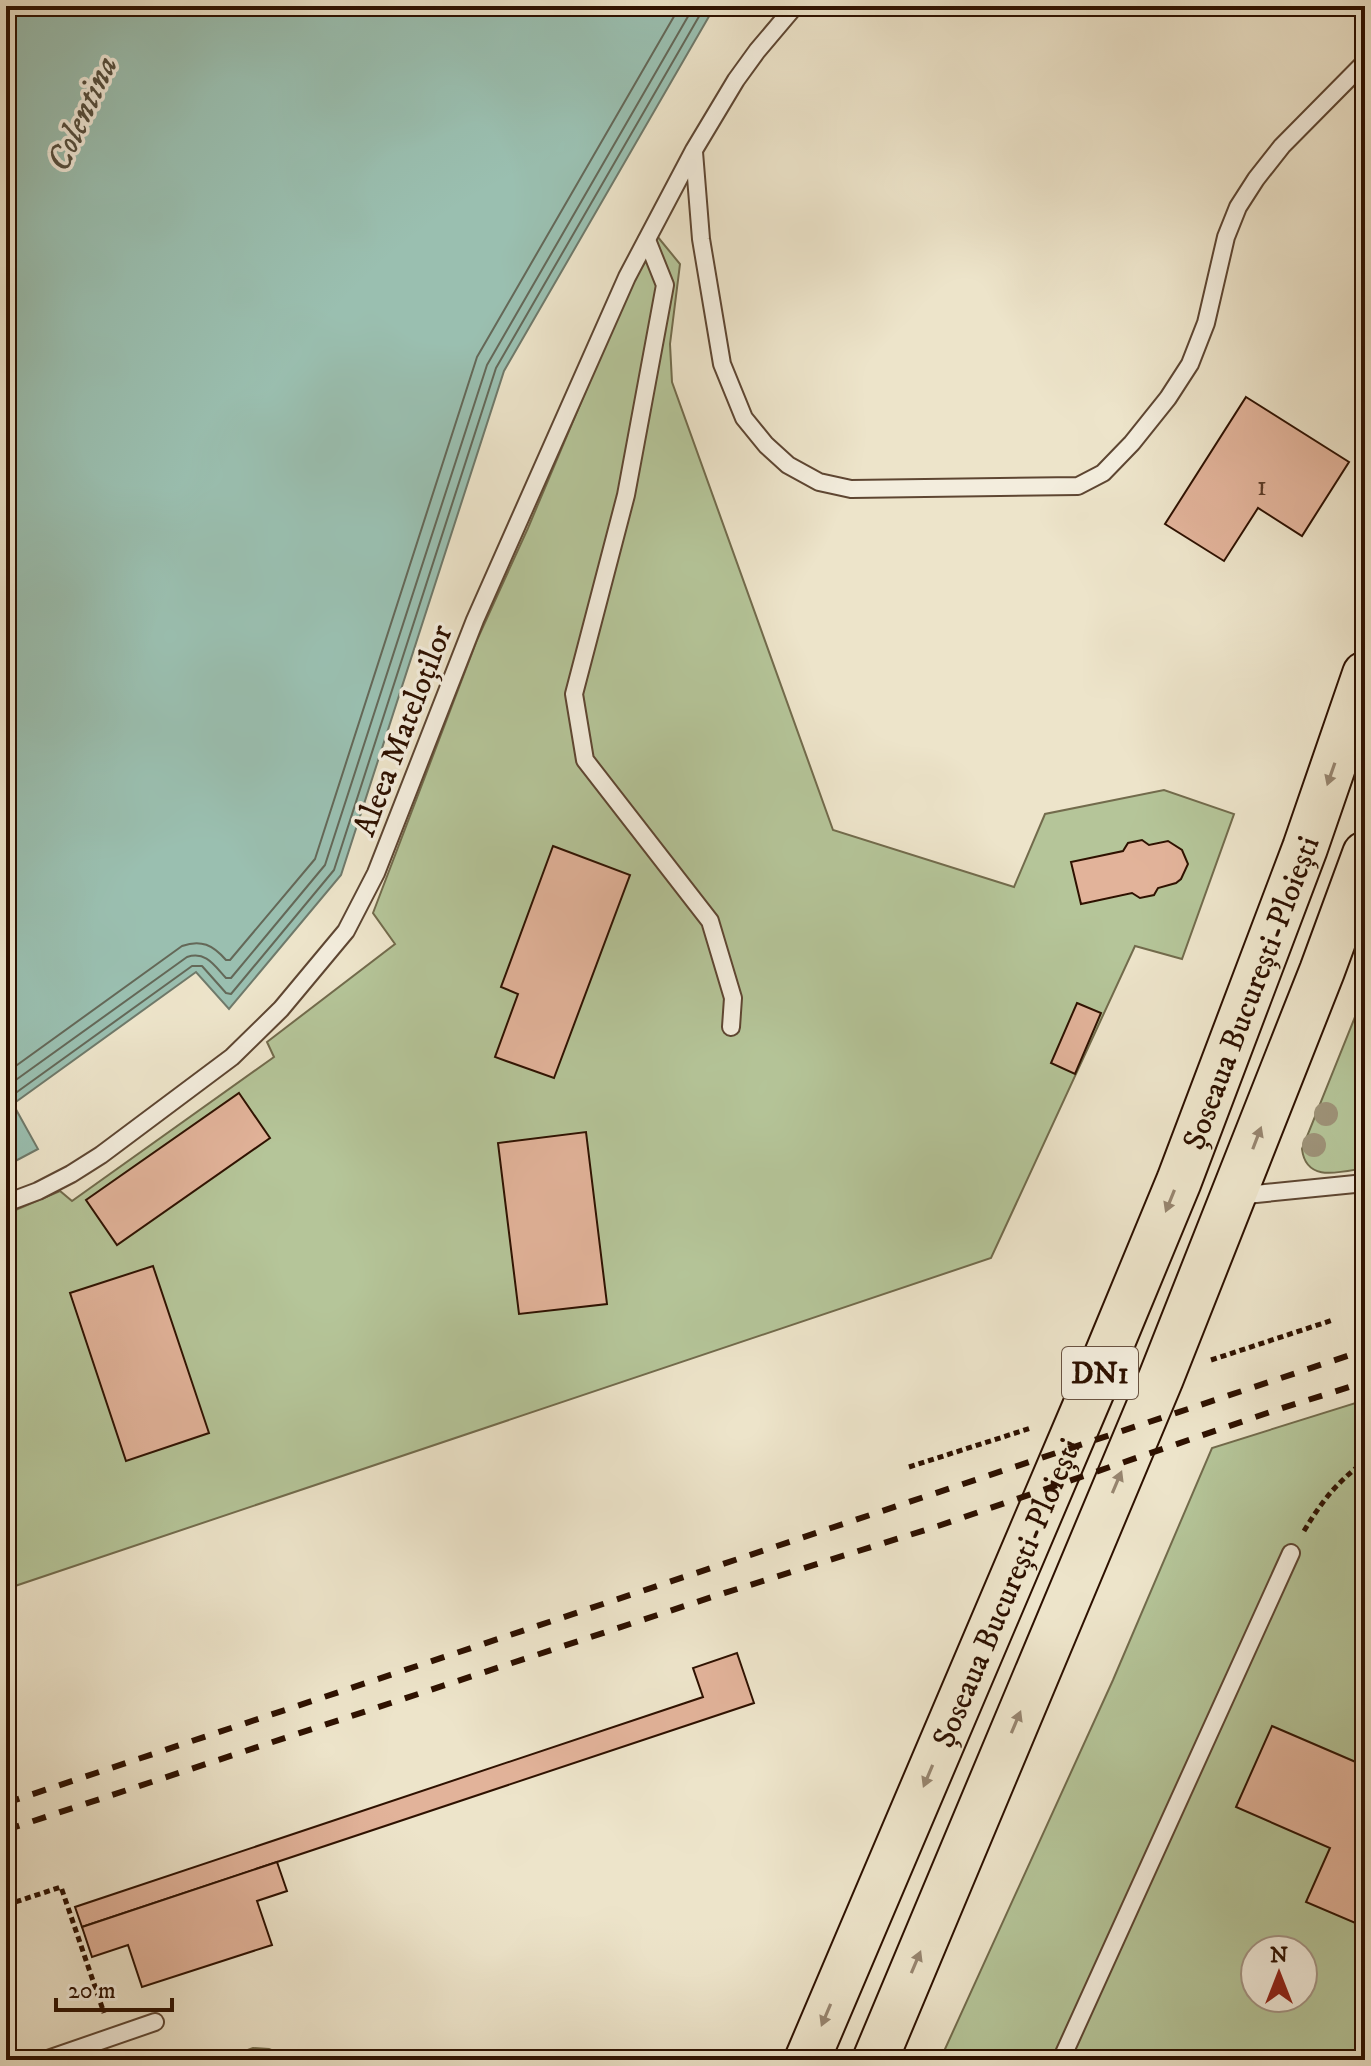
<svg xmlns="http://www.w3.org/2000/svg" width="1371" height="2066" viewBox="0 0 1371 2066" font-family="'IM FELL DW Pica',serif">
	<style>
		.green { fill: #b5c599; stroke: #726b4c; stroke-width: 2; fill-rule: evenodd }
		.water { fill: #9abfb0; stroke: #6f796a; stroke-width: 2 }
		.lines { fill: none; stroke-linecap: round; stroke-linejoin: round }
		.shore { stroke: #646858; stroke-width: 2 }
		.building { fill: #e2b39a; stroke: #2e1100; stroke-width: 2 }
		.service-casing { stroke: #5e4632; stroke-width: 20 }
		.primary-casing { stroke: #2e1100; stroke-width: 48 }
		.path { stroke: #2e1100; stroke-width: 5; stroke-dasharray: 6 4; stroke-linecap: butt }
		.service { stroke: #f3eddd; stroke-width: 16 }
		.primary { stroke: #ede4ca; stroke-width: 44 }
		.rail { stroke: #2e1100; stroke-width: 6; stroke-dasharray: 14 14; stroke-linecap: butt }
		.tree { fill: #9e9379 }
		.oneway { fill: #97856f }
		.labels { text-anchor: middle; stroke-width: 7; stroke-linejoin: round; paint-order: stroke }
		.number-label { font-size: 28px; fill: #5b3a26 }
		.shield { fill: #f3eddd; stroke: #695342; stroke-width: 2 }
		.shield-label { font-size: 30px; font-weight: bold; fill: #2e1100 }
		.street-label { font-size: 32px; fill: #2e1100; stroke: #f3eddd }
		.water-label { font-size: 34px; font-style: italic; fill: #544e3e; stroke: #f3eddd }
	</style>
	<rect width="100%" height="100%" fill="#ede4ca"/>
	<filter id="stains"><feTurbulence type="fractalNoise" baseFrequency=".0025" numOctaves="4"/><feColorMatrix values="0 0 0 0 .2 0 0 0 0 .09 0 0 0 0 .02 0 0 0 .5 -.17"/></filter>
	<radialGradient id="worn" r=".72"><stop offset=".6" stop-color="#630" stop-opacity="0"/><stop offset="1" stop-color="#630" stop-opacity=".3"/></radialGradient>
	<g class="green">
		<polygon points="657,236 680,264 670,344 672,382 833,830 1014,887 1045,814 1164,790 1234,814 1182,959 1135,946 991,1258 6,1589 6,1214 60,1191 72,1201 274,1057 267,1042 395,944 373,913 477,640 528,528 633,279 652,253"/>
		<path d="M1365 992V1168C1340 1172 1306 1183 1302 1149Z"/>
		<path d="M1365 1400V2060H940L1113 1680 1212 1448ZM1255 1950H1303V1998H1255Z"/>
		<polygon points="253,2048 269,2049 284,2055 286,2060 220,2060"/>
	</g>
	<polygon class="water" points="6,6 715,6 504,371 341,875 229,1009 196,972 13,1104 38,1149 6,1166"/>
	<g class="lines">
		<g class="shore">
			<path d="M6 1073 182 946C201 939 213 945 226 960H230L315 859 477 357 680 6"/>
			<path d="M6 1087 187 957C206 951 214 965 226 978H231L325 865 487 365 694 6"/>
			<polyline points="6,1102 10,1097 192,966 202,966 226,993 231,994 334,870 496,368 705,6"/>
		</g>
	</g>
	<g class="building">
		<polygon points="1246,397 1349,462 1302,536 1258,508 1224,561 1165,524"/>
		<polygon points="1142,840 1149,845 1168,841 1182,850 1188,864 1181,879 1176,883 1158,888 1154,895 1140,898 1132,893 1081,904 1071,862 1123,851 1128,843"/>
		<polygon points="553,846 630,875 554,1078 495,1057 518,994 501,987"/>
		<polygon points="1077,1003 1101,1013 1075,1074 1051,1063"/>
		<polygon points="239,1093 270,1138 117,1245 86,1200"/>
		<polygon points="586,1132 607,1304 519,1314 498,1143"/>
		<polygon points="153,1266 209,1433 126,1461 70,1293"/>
		<polygon points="737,1653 754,1703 82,1927 75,1907 703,1697 693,1668"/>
		<polygon points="1272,1726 1365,1766 1365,1914 1360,1925 1306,1902 1330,1848 1236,1807"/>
		<polygon points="277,1862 287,1891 257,1901 272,1945 142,1987 128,1945 92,1957 82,1927"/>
	</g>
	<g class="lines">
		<defs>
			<g id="service">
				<polyline points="694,152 701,239 722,364 744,418 766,445 788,465 819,482 851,489 1078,486 1103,473 1132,443 1168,398 1190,364 1206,323 1226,237 1238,207 1256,179 1282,146 1365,62"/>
				<polyline points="647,240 665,285 626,495 574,694 585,760 710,921 733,998 731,1027"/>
				<polyline points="1236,1196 1365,1183"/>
				<polyline points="6,1203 38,1191 71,1174 101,1155 232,1057 281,1009 346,931 376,873 475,620 627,277 694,150 736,80 757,51 795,6"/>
				<polyline points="45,2060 155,2022"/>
				<polyline points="1061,2060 1291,1553"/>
			</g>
			<g id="primary">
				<path id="s1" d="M807 2060 1099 1374 1179 1181 1305 848 1365 674"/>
				<polyline points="875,2060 1161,1378 1322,971 1365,854"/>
			</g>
		</defs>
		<use href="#service" class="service-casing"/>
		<use href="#primary" class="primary-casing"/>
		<g class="path">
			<polyline points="1211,1360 1333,1320"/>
			<polyline points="909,1467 1031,1428"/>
			<path d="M1304 1531C1322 1501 1336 1483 1365 1461"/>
			<polyline points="6,1905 61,1887 104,2013"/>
		</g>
		<use href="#service" class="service"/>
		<use href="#primary" class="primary"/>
		<g class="rail">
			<polyline points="6,1803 1365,1350"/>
			<polyline points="6,1830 715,1596 938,1526 1273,1411 1365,1382"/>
		</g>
	</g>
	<g class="tree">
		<circle cx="1326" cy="1114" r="12"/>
		<circle cx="1314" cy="1145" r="12"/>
	</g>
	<defs><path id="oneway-solid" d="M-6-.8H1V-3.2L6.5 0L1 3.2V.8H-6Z" transform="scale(2)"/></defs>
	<g class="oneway">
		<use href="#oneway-solid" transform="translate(1331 774) rotate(109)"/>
		<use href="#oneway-solid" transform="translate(1257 1138) rotate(-69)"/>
		<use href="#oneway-solid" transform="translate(1170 1201) rotate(112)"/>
		<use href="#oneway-solid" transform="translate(1117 1482) rotate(-67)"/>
		<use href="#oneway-solid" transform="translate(1016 1722) rotate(-67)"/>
		<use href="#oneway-solid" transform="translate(928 1776) rotate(113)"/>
		<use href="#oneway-solid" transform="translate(916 1962) rotate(-67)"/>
		<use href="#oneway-solid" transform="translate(826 2015) rotate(113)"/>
	</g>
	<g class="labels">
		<g class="number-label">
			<text x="1262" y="495">1</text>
		</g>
		<rect class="shield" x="1062" y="1347" width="76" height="52" rx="6"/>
		<g class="shield-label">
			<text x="1100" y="1383">DN1</text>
		</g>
		<g class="street-label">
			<text transform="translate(402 730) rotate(-69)" y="11">Aleea Mateloților</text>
			<text dy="11" stroke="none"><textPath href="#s1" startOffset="1156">Șoseaua București-Ploiești</textPath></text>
			<text dy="11" stroke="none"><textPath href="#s1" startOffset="508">Șoseaua București-Ploiești</textPath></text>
		</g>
		<g class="water-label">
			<text transform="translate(81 113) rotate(-65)" y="12">Colentina</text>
		</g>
	</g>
	<rect width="1371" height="2066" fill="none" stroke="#ede4ca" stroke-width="32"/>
	<rect x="8" y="8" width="1355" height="2050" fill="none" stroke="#2e1100" stroke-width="4"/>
	<rect x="16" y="16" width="1339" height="2034" fill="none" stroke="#2e1100" stroke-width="2"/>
	<g transform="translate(1279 1974)"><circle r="38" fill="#f3eddd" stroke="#a49585" stroke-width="2"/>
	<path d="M0-6L14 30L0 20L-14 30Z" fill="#8f2418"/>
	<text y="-12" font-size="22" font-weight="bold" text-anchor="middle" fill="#2e1100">N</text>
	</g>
	<path d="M56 1998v12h116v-12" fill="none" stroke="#2e1100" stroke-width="4"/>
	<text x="68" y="1998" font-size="24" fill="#2e1100" stroke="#f3eddd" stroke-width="6" paint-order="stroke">20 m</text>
	<rect width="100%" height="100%" filter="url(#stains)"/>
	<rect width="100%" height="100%" fill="url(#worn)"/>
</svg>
